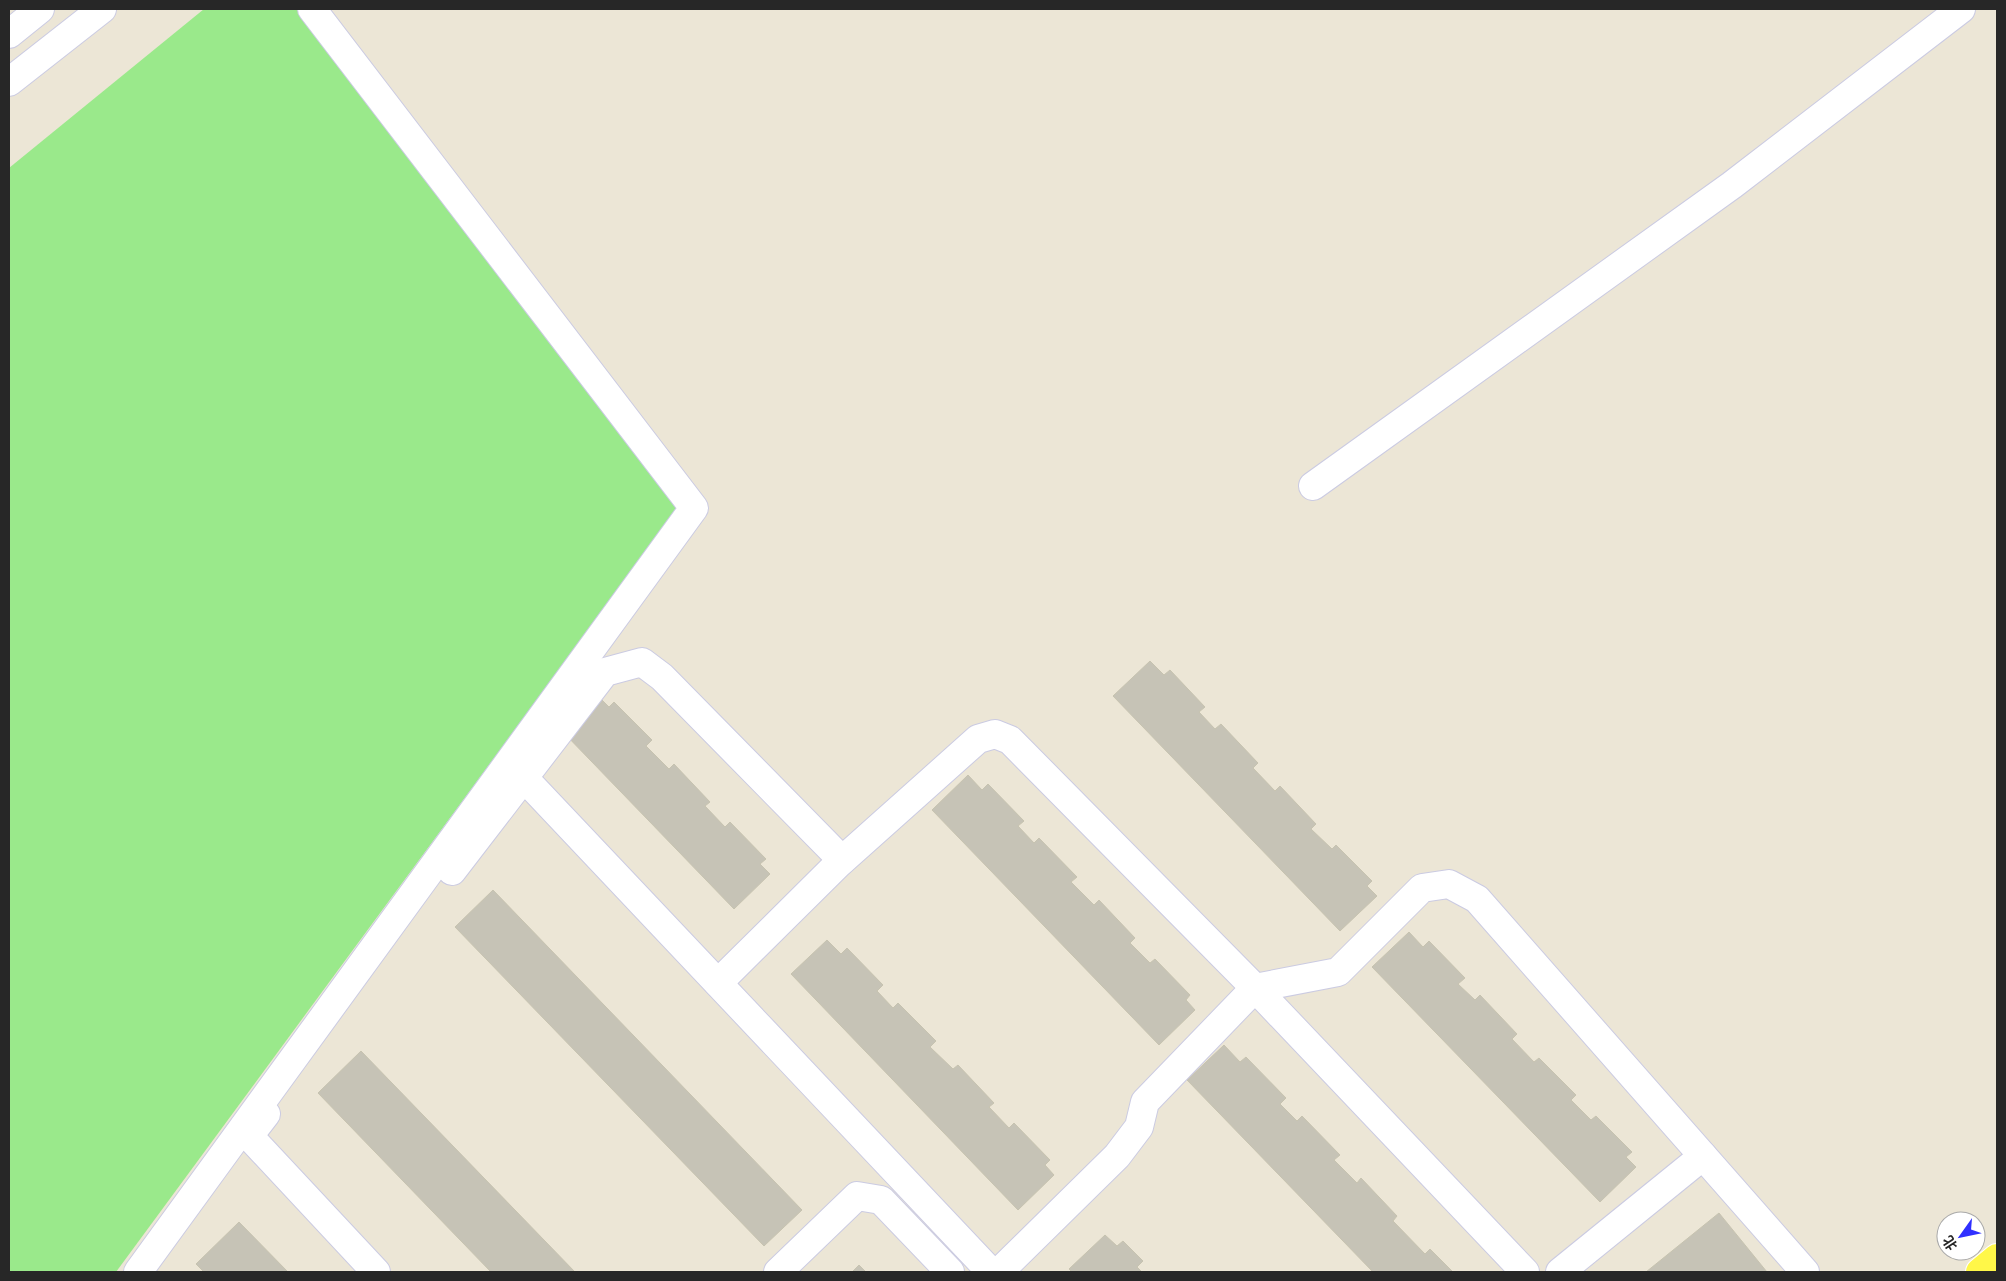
<svg xmlns="http://www.w3.org/2000/svg" width="2006" height="1281" viewBox="0 0 2006 1281" font-family="Cabin,'Noto Sans SC',sans-serif">
	<style>
		.green { fill: #9ae98b }
		.building { fill: #c6c3b6; stroke: #c7c3b0 }
		.lines { fill: none; stroke-linecap: round; stroke-linejoin: round }
		.minor-casing { stroke: #cbcbe2; stroke-width: 30 }
		.major-casing { stroke: #fff; stroke-width: 30 }
		.minor { stroke: #fff; stroke-width: 28 }
		.major { stroke: #fff748; stroke-width: 28 }
	</style>
	<rect width="100%" height="100%" fill="#ece6d6"/>
	<polygon class="green" points="204,9 296,9 678,508 116,1272 9,1272 9,168"/>
	<g class="building">
		<polygon points="1150,661 1164,675 1170,670 1205,707 1199,712 1215,729 1221,724 1258,763 1253,768 1275,791 1280,786 1316,824 1311,829 1332,849 1336,845 1372,881 1367,886 1377,896 1340,931 1113,696"/>
		<polygon points="599,697 609,707 614,702 652,740 646,746 669,769 674,764 710,802 705,806 725,827 730,822 766,859 760,864 770,874 734,909 563,732"/>
		<polygon points="968,775 982,790 988,784 1024,821 1018,826 1034,843 1039,838 1077,877 1071,882 1094,905 1099,900 1135,938 1130,943 1150,963 1155,959 1190,995 1186,1000 1195,1010 1159,1045 932,810"/>
		<polygon points="493,890 802,1210 764,1246 455,927"/>
		<polygon points="1409,932 1423,947 1429,941 1465,978 1458,984 1475,1000 1480,995 1517,1034 1512,1039 1534,1062 1539,1058 1576,1095 1571,1100 1591,1120 1596,1116 1632,1152 1626,1157 1636,1167 1600,1202 1372,967"/>
		<polygon points="827,940 841,954 847,948 883,985 877,991 893,1008 898,1003 936,1041 930,1047 953,1069 958,1065 994,1103 989,1107 1009,1128 1014,1123 1050,1160 1045,1165 1054,1175 1018,1210 791,974"/>
		<polygon points="1224,1045 1240,1062 1246,1057 1286,1098 1280,1104 1297,1121 1302,1116 1340,1155 1334,1160 1357,1183 1361,1178 1397,1216 1393,1221 1425,1254 1430,1249 1453,1272 1373,1272 1187,1080"/>
		<polygon points="361,1051 575,1272 491,1272 318,1093"/>
		<polygon points="1719,1213 1767,1272 1646,1272"/>
		<polygon points="239,1222 288,1272 204,1272 196,1264"/>
		<polygon points="1105,1235 1117,1246 1123,1241 1143,1261 1137,1267 1142,1272 1072,1272 1069,1269"/>
		<polygon points="859,1265 866,1272 852,1272"/>
	</g>
	<g class="lines">
		<defs>
			<g id="minor">
				<polyline points="9,34 40,9"/>
				<polyline points="9,82 102,9"/>
				<polyline points="1313,486 1732,185 1961,9"/>
				<polyline points="524,778 991,1272"/>
				<polyline points="452,871 605,672 642,662 662,677 842,860"/>
				<polyline points="718,983 838,864 978,739 995,734 1010,740 1255,988 1525,1272"/>
				<polyline points="266,1114 249,1136 376,1272"/>
				<polyline points="138,1272 694,508 312,9"/>
				<polyline points="778,1272 857,1196 881,1200 950,1272"/>
				<polyline points="999,1272 1117,1156 1139,1127 1145,1102 1255,988 1338,972 1422,888 1449,884 1477,899 1805,1272"/>
				<polyline points="1560,1272 1703,1156"/>
			</g>
			<polyline id="major" points="1980,1272 1997,1258"/>
		</defs>
		<use href="#minor" class="minor-casing"/>
		<use href="#major" class="major-casing"/>
		<use href="#minor" class="minor"/>
		<use href="#major" class="major"/>
	</g>
	<rect width="2006" height="1281" fill="none" stroke="#272727" stroke-width="20"/>
	<g transform="translate(1961 1236) rotate(237)"><circle r="24" fill="#ffffff" stroke="#a9a9a9"/>
	<path d="M0-4L9 19L0 12L-9 19Z" fill="#3030ff"/>
	<text y="-8" font-size="14" font-weight="bold" text-anchor="middle" fill="#272727">北</text>
	</g>
</svg>
